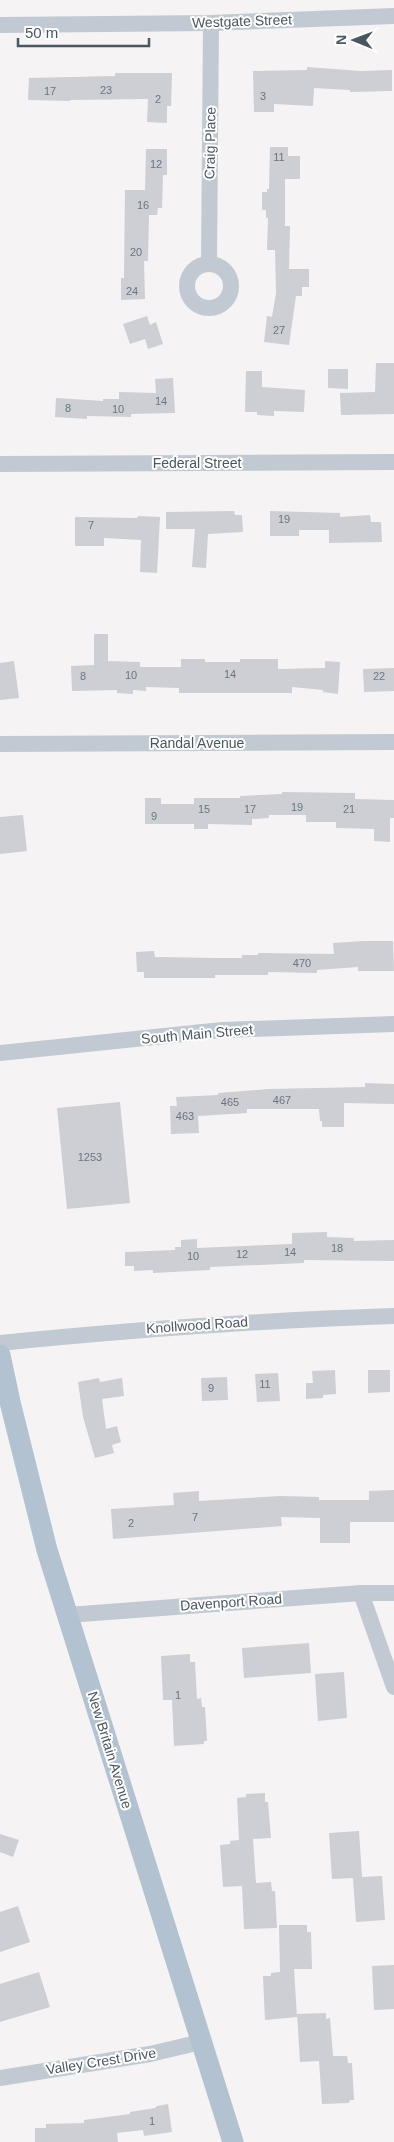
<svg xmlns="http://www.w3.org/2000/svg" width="394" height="2142" viewBox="0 0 394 2142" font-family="Arial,sans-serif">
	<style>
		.building { fill: #cdcfd5 }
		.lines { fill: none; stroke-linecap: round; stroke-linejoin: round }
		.minor { stroke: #c1cad2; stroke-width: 16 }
		.major { stroke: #b3c2d1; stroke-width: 21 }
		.labels { text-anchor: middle; stroke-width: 4; stroke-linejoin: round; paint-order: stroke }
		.number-label { font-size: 11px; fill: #6b747e }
		.street-label { font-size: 14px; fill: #4a5661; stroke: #fff }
	</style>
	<rect width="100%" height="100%" fill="#f5f3f3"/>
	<g class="building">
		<polygon points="307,67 361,71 392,70 392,91 350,92 350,90 314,88 313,106 274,104 274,112 254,112 253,71 307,70"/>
		<polygon points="115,73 172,73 171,106 167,106 167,123 147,122 148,99 70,100 70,101 28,100 29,78 115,76"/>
		<polygon points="270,147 288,147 288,156 300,156 300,179 285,179 285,226 290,226 289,269 309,269 309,287 302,287 302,296 296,296 289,345 264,342 267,316 272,317 276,293 275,250 267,250 268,218 266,218 266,210 262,210 262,192 267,192 267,189 269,189"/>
		<polygon points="146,149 167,149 167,175 163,175 162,208 158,208 157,215 149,215 148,261 144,261 145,299 121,300 121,278 124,278 125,190 145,190"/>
		<polygon points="147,316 150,325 156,322 163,344 148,349 145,339 130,344 123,324"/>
		<polygon points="376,363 394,363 394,414 341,415 340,393 375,392"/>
		<polygon points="328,369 348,369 348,389 328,388"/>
		<polygon points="246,371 262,371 262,387 305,390 304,412 274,411 274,416 257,415 257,412 245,412"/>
		<polygon points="173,378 175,413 131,414 131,417 87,416 87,419 55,417 56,398 103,401 103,399 119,399 119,392 156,393 155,379"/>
		<polygon points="234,511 235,515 242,515 243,532 208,534 206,568 192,567 195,529 166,529 166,512"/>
		<polygon points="270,511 340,513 340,517 370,515 371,522 381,522 382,542 329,543 329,530 299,530 299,536 270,536"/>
		<polygon points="138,516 160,517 157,573 140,572 141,540 104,538 104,546 75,546 75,517 137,518"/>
		<polygon points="94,634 108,634 108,661 140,662 140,667 181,667 181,659 205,659 205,662 240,662 240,659 278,659 278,669 325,668 325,661 340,662 338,694 323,692 323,690 292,687 292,693 179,693 179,688 146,687 146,691 133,690 133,694 117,693 117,690 72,691 71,666 94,665"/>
		<polygon points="14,661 19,698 0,700 0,663"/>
		<polygon points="394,668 394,691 364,692 363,669"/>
		<polygon points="282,792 355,793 355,799 394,800 394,818 390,818 390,842 374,841 374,829 336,828 336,822 306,822 306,815 269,815 269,818 252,819 252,825 208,824 208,829 194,829 194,824 145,824 145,798 161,798 161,804 194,804 194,798 240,798 240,796 282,794"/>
		<polygon points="23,815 27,851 0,854 0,817"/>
		<polygon points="364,941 393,941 394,971 358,971 358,967 317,970 317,973 268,972 268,975 215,975 215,978 144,978 144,972 137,972 136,952 154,951 155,957 215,958 242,958 242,955 258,955 258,953 334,954 333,943"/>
		<polygon points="365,1083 394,1084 394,1104 344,1103 344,1127 322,1127 322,1121 320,1121 319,1109 247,1109 247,1113 198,1116 199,1133 171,1134 170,1106 177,1106 176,1097 218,1095 218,1093 269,1089 365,1087"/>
		<polygon points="120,1102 130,1203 67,1209 57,1108"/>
		<polygon points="327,1232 327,1237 354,1238 354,1241 394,1240 394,1261 304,1260 304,1263 210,1267 210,1270 153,1273 153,1270 134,1271 134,1266 125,1266 125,1252 175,1250 175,1247 181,1247 181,1240 197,1239 197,1248 292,1244 292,1233"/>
		<polygon points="335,1370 336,1394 323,1395 323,1398 306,1399 306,1383 313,1383 312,1371"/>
		<polygon points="368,1370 390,1370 390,1392 368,1393"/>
		<polygon points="278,1373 280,1401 257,1402 255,1374"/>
		<polygon points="227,1377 228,1400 202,1401 201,1378"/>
		<polygon points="99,1378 100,1382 122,1378 124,1396 102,1399 106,1429 117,1426 121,1442 112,1445 114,1453 95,1458 83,1417 78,1382"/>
		<polygon points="394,1490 394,1522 350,1522 350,1543 320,1543 320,1518 281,1517 282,1526 113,1539 111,1509 174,1505 173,1493 199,1491 199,1501 280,1496 319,1497 319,1500 369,1500 369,1491"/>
		<polygon points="309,1643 311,1673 244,1678 242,1648"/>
		<polygon points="190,1654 190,1662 195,1662 197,1699 201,1698 202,1707 205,1707 207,1741 204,1741 204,1744 174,1746 172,1700 163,1700 161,1656"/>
		<polygon points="344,1672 347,1718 318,1721 315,1674"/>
		<polygon points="265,1793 265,1802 268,1802 271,1838 253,1839 256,1883 271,1882 272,1891 275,1891 277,1928 244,1929 242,1886 223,1887 220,1845 230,1844 230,1841 239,1840 237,1798 246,1797 246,1794"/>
		<polygon points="359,1831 362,1877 382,1876 385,1920 356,1922 353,1878 332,1879 329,1833"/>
		<polygon points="0,1834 19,1840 13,1857 0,1852"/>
		<polygon points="18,1906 30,1942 0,1952 0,1912"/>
		<polygon points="279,1925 307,1925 307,1932 311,1932 312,1969 294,1969 297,2017 265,2020 263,1976 271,1976 271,1973 280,1972"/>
		<polygon points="394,1965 394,2009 374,2010 372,1966"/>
		<polygon points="39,1972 50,2007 0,2022 0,1984"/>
		<polygon points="326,2013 326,2019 330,2018 333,2056 347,2056 348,2063 352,2063 354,2100 350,2100 349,2103 322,2104 319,2061 300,2062 297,2014"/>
		<polygon points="168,2104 172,2132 144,2136 143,2130 117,2133 118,2142 35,2142 35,2128 46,2128 46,2124 84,2123 84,2120 130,2114 130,2112 155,2108 157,2106"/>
	</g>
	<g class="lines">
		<g class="minor">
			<polyline points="0,25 211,23 394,16"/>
			<polyline points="209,263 211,23"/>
			<circle cx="209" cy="286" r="22"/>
			<polyline points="0,464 394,462"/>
			<polyline points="0,744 394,742"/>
			<polyline points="0,1053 222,1030 394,1024"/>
			<path d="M0 1343C131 1330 262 1320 394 1316"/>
			<polyline points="361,1593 394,1687"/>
			<polyline points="68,1615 361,1593 394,1593"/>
			<polyline points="0,2078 150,2054 201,2042"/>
		</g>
		<polyline class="major" points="0,1355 10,1402 47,1550 233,2142"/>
	</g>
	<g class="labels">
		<g class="number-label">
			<text x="106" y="94">23</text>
			<text x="50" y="95">17</text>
			<text x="263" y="100">3</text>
			<text x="158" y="103">2</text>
			<text x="279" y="161">11</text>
			<text x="156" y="168">12</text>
			<text x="143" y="209">16</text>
			<text x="136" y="256">20</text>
			<text x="132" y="295">24</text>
			<text x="279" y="334">27</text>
			<text x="161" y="405">14</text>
			<text x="68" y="412">8</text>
			<text x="118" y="413">10</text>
			<text x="284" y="523">19</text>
			<text x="91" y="529">7</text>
			<text x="230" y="678">14</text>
			<text x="131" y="679">10</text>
			<text x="83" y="680">8</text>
			<text x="379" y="680">22</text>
			<text x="297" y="811">19</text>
			<text x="204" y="813">15</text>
			<text x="250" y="813">17</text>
			<text x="349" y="813">21</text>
			<text x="154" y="820">9</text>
			<text x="302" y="967">470</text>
			<text x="282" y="1104">467</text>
			<text x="230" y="1106">465</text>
			<text x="185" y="1120">463</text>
			<text x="90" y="1161">1253</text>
			<text x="337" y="1252">18</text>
			<text x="290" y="1256">14</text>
			<text x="242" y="1258">12</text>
			<text x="193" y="1260">10</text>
			<text x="265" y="1388">11</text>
			<text x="211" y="1392">9</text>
			<text x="195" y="1521">7</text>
			<text x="131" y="1527">2</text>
			<text x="178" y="1699">1</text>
			<text x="152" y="2125">1</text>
		</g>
		<g class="street-label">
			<text transform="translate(242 21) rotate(-2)" y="5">Westgate Street</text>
			<text transform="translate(210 143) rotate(-89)" y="5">Craig Place</text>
			<text x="197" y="468">Federal Street</text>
			<text x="197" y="748">Randal Avenue</text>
			<text transform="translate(197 1034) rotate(-5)" y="5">South Main Street</text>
			<text transform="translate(197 1325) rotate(-4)" y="5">Knollwood Road</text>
			<text transform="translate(231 1602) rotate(-4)" y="5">Davenport Road</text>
			<text transform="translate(110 1750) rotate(73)" y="5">New Britain Avenue</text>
			<text transform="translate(101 2061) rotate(-9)" y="5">Valley Crest Drive</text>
		</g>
	</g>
	<g transform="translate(354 40) rotate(271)" stroke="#ffffff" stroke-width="4" paint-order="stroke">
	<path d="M0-4L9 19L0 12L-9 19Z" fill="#4a5661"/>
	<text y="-8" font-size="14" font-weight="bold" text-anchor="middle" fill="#4a5661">N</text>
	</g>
	<path d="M18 38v8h131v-8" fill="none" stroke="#4a5661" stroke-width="2.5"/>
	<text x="25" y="38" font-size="15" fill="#4a5661" stroke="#ffffff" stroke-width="4" paint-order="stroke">50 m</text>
</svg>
